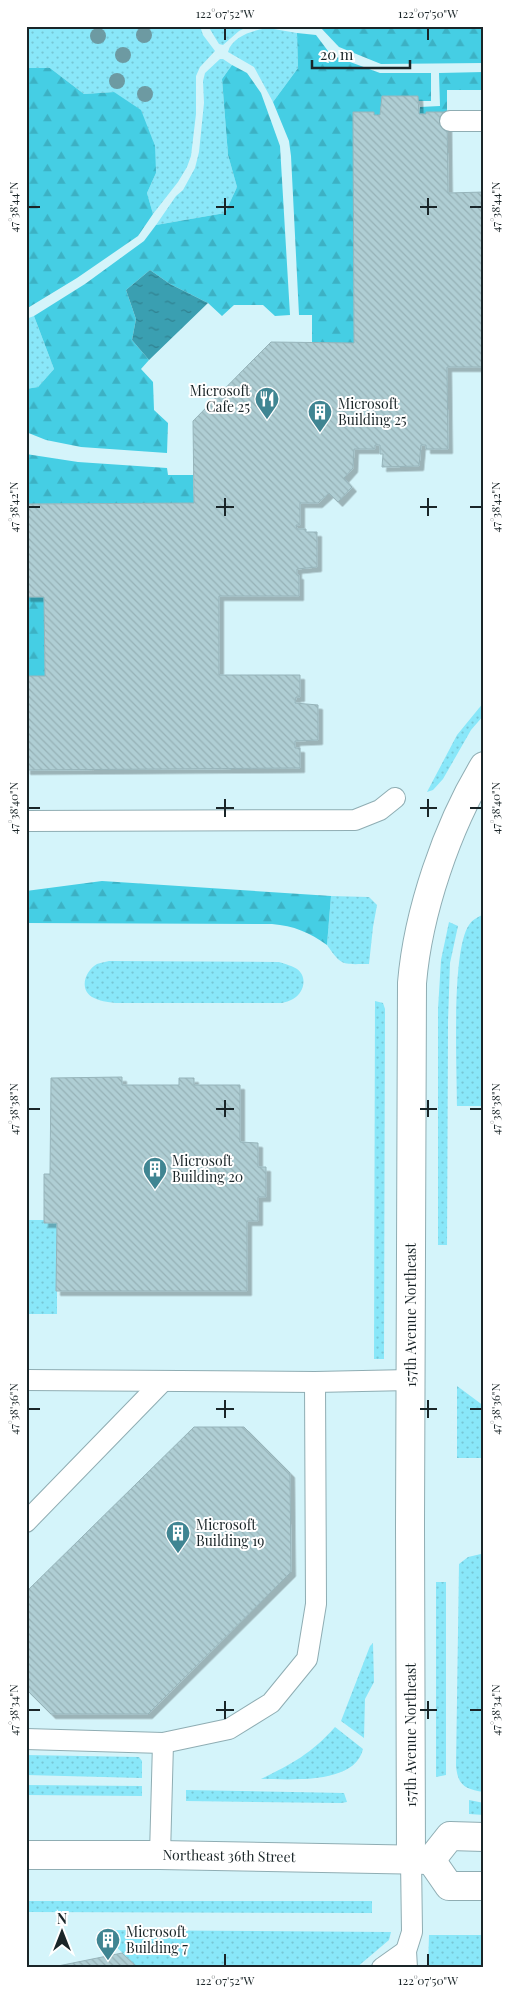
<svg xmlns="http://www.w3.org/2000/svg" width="510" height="1994" viewBox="0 0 510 1994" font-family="'Playfair Display',serif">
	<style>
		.grass { fill: url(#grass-dots) }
		.forest { fill: url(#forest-firs) }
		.water { fill: url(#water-ripples) }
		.building { fill: url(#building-back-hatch); stroke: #96b4ba; filter: url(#shadow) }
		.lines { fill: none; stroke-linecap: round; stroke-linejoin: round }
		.lane-casing { stroke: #8fadb3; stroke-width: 22 }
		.street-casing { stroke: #8fadb3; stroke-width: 30 }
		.lane { stroke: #fff; stroke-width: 20 }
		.street { stroke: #fff; stroke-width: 28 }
		.tree { fill: #6d9aa2 }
		.ticks { fill: none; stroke: #1a2528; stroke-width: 2 }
		.labels { text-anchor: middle; stroke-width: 4; stroke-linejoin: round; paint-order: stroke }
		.poi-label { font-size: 14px; fill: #1a2528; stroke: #fff; text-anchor: start }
		.street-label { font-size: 14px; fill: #1a2528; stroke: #fff }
		.neatline { fill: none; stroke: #1a2528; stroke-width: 2 }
		.ticks-label { font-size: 12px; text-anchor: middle; fill: #1a2528 }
	</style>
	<defs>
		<pattern id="grass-dots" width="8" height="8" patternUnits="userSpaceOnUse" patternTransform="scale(1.25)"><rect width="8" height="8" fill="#89e7f9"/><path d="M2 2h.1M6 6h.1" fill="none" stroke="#76c6d5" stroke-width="1.8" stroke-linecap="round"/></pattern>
		<pattern id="forest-firs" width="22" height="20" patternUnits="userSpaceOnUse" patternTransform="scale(1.25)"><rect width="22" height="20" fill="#45cee4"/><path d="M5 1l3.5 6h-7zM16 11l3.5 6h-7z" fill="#3cb1c4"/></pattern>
		<pattern id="water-ripples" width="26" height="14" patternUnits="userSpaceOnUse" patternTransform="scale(1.25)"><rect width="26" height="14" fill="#3a9fb1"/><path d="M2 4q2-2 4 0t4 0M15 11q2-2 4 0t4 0" fill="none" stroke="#308190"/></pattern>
		<pattern id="building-back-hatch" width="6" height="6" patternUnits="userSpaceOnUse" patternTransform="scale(1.25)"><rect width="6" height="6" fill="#afced4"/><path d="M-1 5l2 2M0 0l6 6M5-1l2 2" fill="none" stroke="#96b1b6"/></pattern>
		<filter id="shadow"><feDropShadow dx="4.5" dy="4.5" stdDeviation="0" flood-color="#0004"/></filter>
	</defs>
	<rect width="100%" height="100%" fill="#d4f4fa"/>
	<g class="grass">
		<polygon points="26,26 200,26 203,35 215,51 200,67 196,76 196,114 191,156 187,167 178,182 153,214 147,193 156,173 114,92 84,94 50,68 26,68"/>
		<polygon points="208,26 249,26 239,31 223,45 219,44"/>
		<path d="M268 28 297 33 298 68 273 102 254 67 228 52C232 36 254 30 268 28Z"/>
		<polygon points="220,59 223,59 232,65 222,79 228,155 237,187 225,213 156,225 176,196 183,190 195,168 199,152 204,103 203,81 205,73"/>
		<polygon points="34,316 54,369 38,387 26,389 26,319"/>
		<polygon points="484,702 484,715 471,730 443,779 433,790 427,792 457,735"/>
		<path d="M331 896 369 897 377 905 373 927 369 964C343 964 342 967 327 945Z"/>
		<path d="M484 914V1106H457C457 1070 451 951 469 925 472 920 478 917 484 914Z"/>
		<polygon points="449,922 458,926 450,963 448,1022 447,1245 438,1245 438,1009 441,960"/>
		<path d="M109 961 279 962C285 964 293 966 297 969 308 977 304 993 293 999 290 1001 285 1002 282 1003H115C108 1002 99 1001 92 997 79 989 85 971 97 964 100 963 105 962 109 961Z"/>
		<polygon points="375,1001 383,1003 385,1009 384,1359 374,1359"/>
		<polygon points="26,1220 44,1220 44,1223 57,1223 57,1314 26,1314"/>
		<polygon points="457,1386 484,1406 484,1458 457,1458"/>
		<path d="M481 1542H484V1792C465 1789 458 1786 456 1766L459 1564 468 1557 481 1554Z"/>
		<polygon points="436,1582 446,1582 446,1775 436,1777"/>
		<polygon points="373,1643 374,1682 365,1699 364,1738 341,1721 370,1646"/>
		<path d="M335 1727 363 1749C355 1785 289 1779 261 1779 292 1764 312 1753 335 1727Z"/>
		<polygon points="26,1755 139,1757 142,1761 142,1778 26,1775"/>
		<polygon points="26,1785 142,1786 142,1796 26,1795"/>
		<polygon points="186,1790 344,1793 347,1802 341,1803 186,1801"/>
		<polygon points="469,1800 484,1803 484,1815 469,1814"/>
		<polygon points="26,1901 372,1901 372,1913 26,1912"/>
		<polygon points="99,1930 391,1932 389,1940 356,1968 138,1968"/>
		<polygon points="429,1935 484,1935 484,1968 428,1968"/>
	</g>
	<g class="forest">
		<polygon points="484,26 484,63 381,64 339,47 320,27"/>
		<polygon points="297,33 316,35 331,55 380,73 431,73 431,101 418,101 418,96 382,96 380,115 374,115 373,112 353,112 354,343 312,343 312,315 299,315 291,156 289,141 273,102 298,68"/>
		<polygon points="232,65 247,73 261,93 280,146 290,315 275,316 263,305 234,305 222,316 208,303 170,284 150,270 126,290 136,319 132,340 149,360 141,369 153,382 154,410 168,423 167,453 81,447 46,440 26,432 26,389 38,387 54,369 34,316 85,284 144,241 156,225 225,213 237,187 228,155 222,79"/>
		<polygon points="26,68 50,68 84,94 114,92 141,110 155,146 156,173 147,193 153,214 138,236 77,278 26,309"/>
		<polygon points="484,72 484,90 447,90 447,112 426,112 426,114 419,114 420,107 440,106 439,73"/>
		<polygon points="26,454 78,462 167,468 168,475 193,475 194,503 26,504"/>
		<polygon points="26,597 44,597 45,676 26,676"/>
		<path d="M102 881 331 896 327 945C309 932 294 926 272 924L26 923V891Z"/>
	</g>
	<polygon class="water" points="150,270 170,284 208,303 149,360 132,340 136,319 126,290"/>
	<g class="building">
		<polygon points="382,96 418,96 419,114 426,114 426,112 447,112 448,193 484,192 484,367 447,367 448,449 426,449 426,445 421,445 419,466 382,467 383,454 380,454 380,445 375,445 375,449 354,449 353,468 344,478 352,487 338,502 329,493 318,503 300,503 300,525 296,525 297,529 306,529 306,532 317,532 317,567 297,569 297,575 299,575 299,596 219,596 219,675 300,675 300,697 296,697 295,703 318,705 318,740 295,741 295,748 300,748 300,768 26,770 26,676 45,676 44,597 26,597 26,504 194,503 193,421 250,363 271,342 354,343 353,112 374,112 374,115 380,115"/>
		<polygon points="122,1077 122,1085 179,1085 179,1078 194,1078 194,1085 240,1085 240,1142 258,1143 258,1167 266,1167 266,1197 258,1197 258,1221 247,1221 247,1291 56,1291 57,1223 44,1223 44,1174 50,1174 51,1078"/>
		<polygon points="194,1427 244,1427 290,1473 291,1572 148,1714 51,1714 26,1689 26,1592"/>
		<polygon points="122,1953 138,1968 48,1968"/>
	</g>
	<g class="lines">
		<defs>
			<g id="lane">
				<polyline points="450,121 484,121"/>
				<polyline points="26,821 355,820 380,810 395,798"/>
				<polyline points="26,1380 315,1382 410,1380"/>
				<polyline points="26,1522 162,1382"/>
				<polyline points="26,1739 163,1743 229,1729 271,1703 307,1659 316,1604 315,1382"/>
				<polyline points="160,1855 163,1743"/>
				<polyline points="382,1968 406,1951"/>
				<polyline points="407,1968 406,1951 412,1932 411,1860"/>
			</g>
			<g id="street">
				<polyline points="26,1855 160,1855 431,1860"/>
				<path d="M411 1860 410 1525 412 983C418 912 447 827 484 766"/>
				<polyline points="431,1860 449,1886 484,1886"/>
				<polyline points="431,1860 450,1836 484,1837"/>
			</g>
		</defs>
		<use href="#lane" class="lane-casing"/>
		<use href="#street" class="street-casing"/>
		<use href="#lane" class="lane"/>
		<use href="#street" class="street"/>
	</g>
	<g class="tree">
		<circle cx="144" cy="35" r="8"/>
		<circle cx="98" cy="36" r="8"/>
		<circle cx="123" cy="55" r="8"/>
		<circle cx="117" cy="81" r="8"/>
		<circle cx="145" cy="94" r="8"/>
	</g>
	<path class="ticks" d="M225 28V40M428 28V40M225 198V215M428 198V215M28 207H40M216 207H234M420 207H437M470 207H482M225 498V516M428 498V516M28 507H40M216 507H234M420 507H437M470 507H482M225 799V817M428 799V817M28 808H40M216 808H234M420 808H437M470 808H482M225 1100V1117M428 1100V1117M28 1109H40M216 1109H234M420 1109H437M470 1109H482M225 1400V1418M428 1400V1418M28 1409H40M216 1409H234M420 1409H437M470 1409H482M225 1701V1719M428 1701V1719M28 1710H40M216 1710H234M420 1710H437M470 1710H482M225 1954V1966M428 1954V1966"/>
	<defs>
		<symbol id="restaurant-pin" viewBox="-11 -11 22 30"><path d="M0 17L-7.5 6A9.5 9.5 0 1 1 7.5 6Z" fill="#408592" stroke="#fff"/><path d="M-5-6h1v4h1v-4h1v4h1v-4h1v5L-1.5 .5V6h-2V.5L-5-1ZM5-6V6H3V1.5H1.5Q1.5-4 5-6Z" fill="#fff"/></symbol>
		<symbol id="building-pin" viewBox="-11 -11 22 30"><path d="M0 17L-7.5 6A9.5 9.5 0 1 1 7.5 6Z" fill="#408592" stroke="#fff"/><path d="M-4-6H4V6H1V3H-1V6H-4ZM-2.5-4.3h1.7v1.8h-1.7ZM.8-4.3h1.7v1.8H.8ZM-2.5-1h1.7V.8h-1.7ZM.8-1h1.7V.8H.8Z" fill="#fff"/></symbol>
	</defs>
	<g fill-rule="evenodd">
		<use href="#restaurant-pin" x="253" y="385" width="28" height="38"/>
		<use href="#building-pin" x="306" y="398" width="28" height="38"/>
		<use href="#building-pin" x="141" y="1155" width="28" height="38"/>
		<use href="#building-pin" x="164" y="1519" width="28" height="38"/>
		<use href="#building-pin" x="94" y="1926" width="28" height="38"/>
	</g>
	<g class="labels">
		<g class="poi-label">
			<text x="250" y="396" text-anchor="end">Microsoft<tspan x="250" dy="16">Cafe 25</tspan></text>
			<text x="338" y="409">Microsoft<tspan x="338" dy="16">Building 25</tspan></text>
			<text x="172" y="1166">Microsoft<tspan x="172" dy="16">Building 20</tspan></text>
			<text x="196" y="1530">Microsoft<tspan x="196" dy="16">Building 19</tspan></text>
			<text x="126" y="1937">Microsoft<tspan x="126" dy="16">Building 7</tspan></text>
		</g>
		<g class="street-label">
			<text transform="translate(411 1315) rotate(-90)" y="5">157th Avenue Northeast</text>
			<text transform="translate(411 1735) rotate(-90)" y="5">157th Avenue Northeast</text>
			<text transform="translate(229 1856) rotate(1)" y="5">Northeast 36th Street</text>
		</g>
	</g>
	<rect width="510" height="1994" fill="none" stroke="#ffffff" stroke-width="55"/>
	<g transform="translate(62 1932)" stroke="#ffffff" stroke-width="4" paint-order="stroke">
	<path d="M0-4L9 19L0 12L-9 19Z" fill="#1a2528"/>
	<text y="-8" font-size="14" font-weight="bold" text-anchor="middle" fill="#1a2528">N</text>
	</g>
	<path d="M312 60v8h98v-8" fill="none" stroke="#1a2528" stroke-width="2.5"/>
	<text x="320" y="60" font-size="15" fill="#1a2528" stroke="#ffffff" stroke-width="4" paint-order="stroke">20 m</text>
	<rect x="28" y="28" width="454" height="1938" class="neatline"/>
	<g class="ticks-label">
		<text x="225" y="18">122°07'52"W</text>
		<text x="428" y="18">122°07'50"W</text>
		<text transform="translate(14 207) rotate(-90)" y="4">47°38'44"N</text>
		<text transform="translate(496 207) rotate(-90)" y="4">47°38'44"N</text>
		<text transform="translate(14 507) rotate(-90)" y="4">47°38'42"N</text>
		<text transform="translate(496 507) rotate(-90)" y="4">47°38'42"N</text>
		<text transform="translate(14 808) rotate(-90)" y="4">47°38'40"N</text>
		<text transform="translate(496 808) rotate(-90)" y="4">47°38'40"N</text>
		<text transform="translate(14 1109) rotate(-90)" y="4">47°38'38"N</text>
		<text transform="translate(496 1109) rotate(-90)" y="4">47°38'38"N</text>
		<text transform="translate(14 1409) rotate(-90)" y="4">47°38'36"N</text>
		<text transform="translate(496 1409) rotate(-90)" y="4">47°38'36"N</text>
		<text transform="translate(14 1710) rotate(-90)" y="4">47°38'34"N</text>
		<text transform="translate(496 1710) rotate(-90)" y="4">47°38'34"N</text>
		<text x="225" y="1985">122°07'52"W</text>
		<text x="428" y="1985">122°07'50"W</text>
	</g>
</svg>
